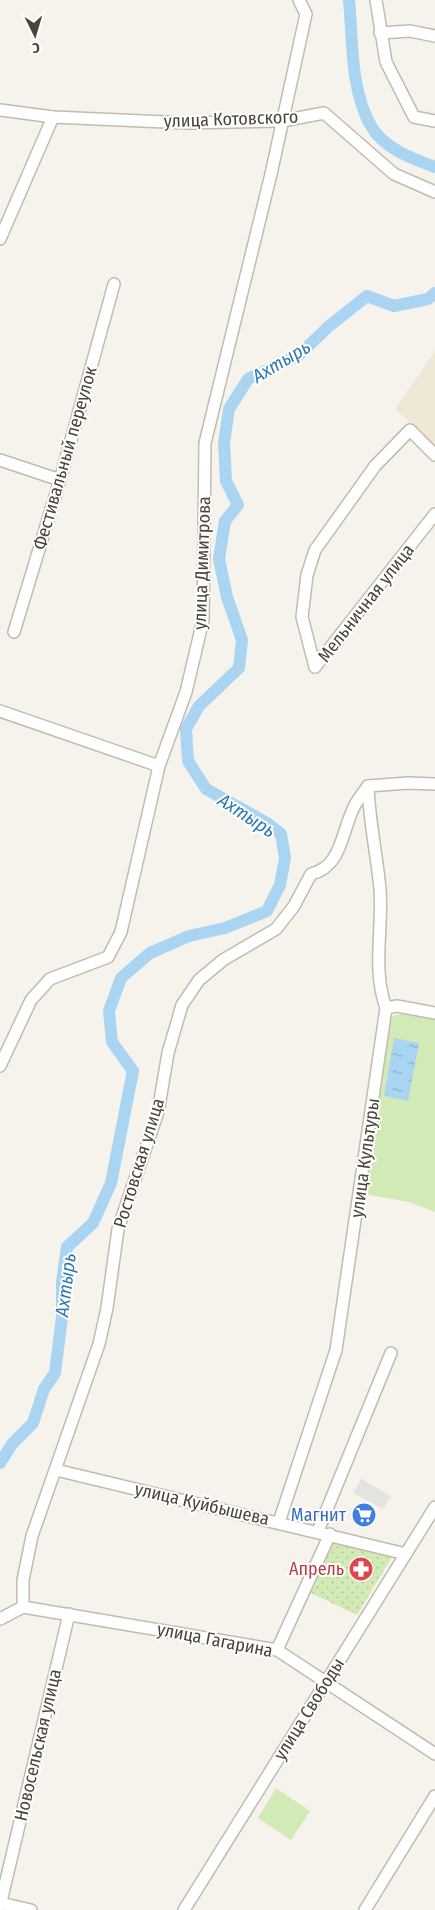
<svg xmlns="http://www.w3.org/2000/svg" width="435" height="1910" viewBox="0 0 435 1910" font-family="'Fira Sans Condensed',sans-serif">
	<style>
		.education { fill: #efe8d6 }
		.grass { fill: url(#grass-dots) }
		.park { fill: #d2eab5 }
		.parking { fill: #e5e3e0 }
		.water { fill: url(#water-ripples) }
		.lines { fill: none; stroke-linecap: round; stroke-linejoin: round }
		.river { stroke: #a9d4f2; stroke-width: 12 }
		.minor-casing { stroke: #c2bbae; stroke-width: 14 }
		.minor { stroke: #fff; stroke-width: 11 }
		.labels { text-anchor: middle; stroke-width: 4; stroke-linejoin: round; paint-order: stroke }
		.street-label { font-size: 18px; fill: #4b4439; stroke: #fff }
		.shop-label { font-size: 18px; fill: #366cbe; stroke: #fff; text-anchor: end }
		.health-label { font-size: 18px; fill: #be3a42; stroke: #fff; text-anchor: end }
		.water-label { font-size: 19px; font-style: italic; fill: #2e7ab2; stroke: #fff }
	</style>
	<defs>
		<pattern id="grass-dots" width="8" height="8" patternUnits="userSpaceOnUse" patternTransform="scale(1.25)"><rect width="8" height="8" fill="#d2eab5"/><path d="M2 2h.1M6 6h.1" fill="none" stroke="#b6ca9c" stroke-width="1.8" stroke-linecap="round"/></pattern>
		<pattern id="water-ripples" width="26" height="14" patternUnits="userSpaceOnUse" patternTransform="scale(1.25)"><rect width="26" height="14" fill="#a9d4f2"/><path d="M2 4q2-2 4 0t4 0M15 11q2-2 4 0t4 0" fill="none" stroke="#8caec5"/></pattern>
	</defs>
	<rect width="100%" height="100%" fill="#f6f3ec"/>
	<polygon class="education" points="435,351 435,447 395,409"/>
	<polygon class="grass" points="334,1542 392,1557 357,1615 311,1593"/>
	<g class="park">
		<polygon points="402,1014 435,1020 435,1212 409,1202 364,1194 392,1016"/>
		<polygon points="276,1788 310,1811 291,1840 258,1818"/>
	</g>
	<polygon class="parking" points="361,1479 391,1496 383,1509 353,1493"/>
	<polygon class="water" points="394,1038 419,1043 408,1101 384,1096"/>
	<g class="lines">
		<g class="river">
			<path d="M349 0C353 41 350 89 371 126 383 148 413 159 435 167"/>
			<polyline points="0,1463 12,1444 33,1423 44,1389 55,1373 62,1317 62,1282 67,1247 93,1223 111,1183 133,1071 112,1042 109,1011 121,978 150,953 189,936 225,928 267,911 280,885 285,858 281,834 267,823 206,789 188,761 186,729 199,706 239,668 242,640 227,597 219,559 225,521 238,505 226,481 224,443 229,409 248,379 299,355 328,327 367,296 394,306 428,299 435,293"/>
		</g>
		<defs>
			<g id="minor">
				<polyline points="376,0 386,62 414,117 435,121"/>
				<polyline points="380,33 410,31 435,36"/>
				<polyline points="0,110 53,117 188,123 282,121 324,113 394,174 435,192"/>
				<polyline points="0,239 53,117"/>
				<polyline points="0,460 60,480"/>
				<polyline points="14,632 60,480 114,284"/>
				<polyline points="315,667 302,617 307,575 315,550 375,466 410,430 435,455"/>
				<polyline points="315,667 435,514"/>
				<polyline points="0,711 159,766"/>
				<polyline points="368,786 408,783 435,784"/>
				<polyline points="386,1008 397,1006 435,1013"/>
				<polyline points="0,1066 31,1000 50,979 108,957 121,932 159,766 186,692 203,620 205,443 271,174 306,14 299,0"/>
				<polyline points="56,1470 406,1554"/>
				<path d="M279 1522 336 1350 386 1008C372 969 383 929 380 889 377 855 369 821 368 786"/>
				<polyline points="318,1531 391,1353"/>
				<path d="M23 1607V1580L32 1536 99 1344 107 1308 118 1229 158 1112 168 1053 182 1005 199 980 223 960 276 929 294 906 311 874C343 866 341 831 355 805 358 799 364 792 368 786"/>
				<polyline points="0,1619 23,1607 277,1650 435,1754"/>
				<polyline points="277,1650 330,1534"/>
				<polyline points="0,1903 31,1910"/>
				<polyline points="0,1906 69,1614"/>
				<polyline points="184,1910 435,1507"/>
				<polyline points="365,1910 435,1796"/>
			</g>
		</defs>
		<use href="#minor" class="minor-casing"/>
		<use href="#minor" class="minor"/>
	</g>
	<defs>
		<symbol id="supermarket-disc" viewBox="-11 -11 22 22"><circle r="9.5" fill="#3f7fe0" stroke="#fff"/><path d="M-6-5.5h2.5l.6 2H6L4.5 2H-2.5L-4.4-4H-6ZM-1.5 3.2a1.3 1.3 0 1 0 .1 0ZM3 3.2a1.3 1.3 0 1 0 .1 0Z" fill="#fff"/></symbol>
		<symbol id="pharmacy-disc" viewBox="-11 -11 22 22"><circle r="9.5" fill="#e0444e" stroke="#fff"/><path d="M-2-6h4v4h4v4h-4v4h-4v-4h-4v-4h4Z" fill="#fff"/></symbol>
	</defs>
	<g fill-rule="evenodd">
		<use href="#supermarket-disc" x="350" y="1501" width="28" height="28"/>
		<use href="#pharmacy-disc" x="347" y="1555" width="28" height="28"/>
	</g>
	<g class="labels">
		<g class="street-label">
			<text transform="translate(231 119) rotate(-2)" y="6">улица Котовского</text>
			<text transform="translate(65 458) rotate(-74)" y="6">Фестивальный переулок</text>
			<text transform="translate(202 563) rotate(-88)" y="6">улица Димитрова</text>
			<text transform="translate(366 603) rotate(-52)" y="6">Мельничная улица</text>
			<text transform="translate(365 1158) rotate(-82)" y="6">улица Культуры</text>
			<text transform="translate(139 1163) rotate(-73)" y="6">Ростовская улица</text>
			<text transform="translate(202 1504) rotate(13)" y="6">улица Куйбышева</text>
			<text transform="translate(215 1640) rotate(11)" y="6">улица Гагарина</text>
			<text transform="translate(309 1709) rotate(-58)" y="6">улица Свободы</text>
			<text transform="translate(38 1745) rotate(-77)" y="6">Новосельская улица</text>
		</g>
		<g class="shop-label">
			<text x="346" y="1521">Магнит</text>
		</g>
		<g class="health-label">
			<text x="344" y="1575">Апрель</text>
		</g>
		<g class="water-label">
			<text transform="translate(281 361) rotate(-31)" y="7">Ахтырь</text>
			<text transform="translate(247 815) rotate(33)" y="7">Ахтырь</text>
			<text transform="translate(65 1285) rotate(-83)" y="7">Ахтырь</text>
		</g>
	</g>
	<g transform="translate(35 35) rotate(175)" stroke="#ffffff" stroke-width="4" paint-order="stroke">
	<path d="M0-4L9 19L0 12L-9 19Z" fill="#4b4439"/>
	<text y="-8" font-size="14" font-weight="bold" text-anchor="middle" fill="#4b4439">С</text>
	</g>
</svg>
